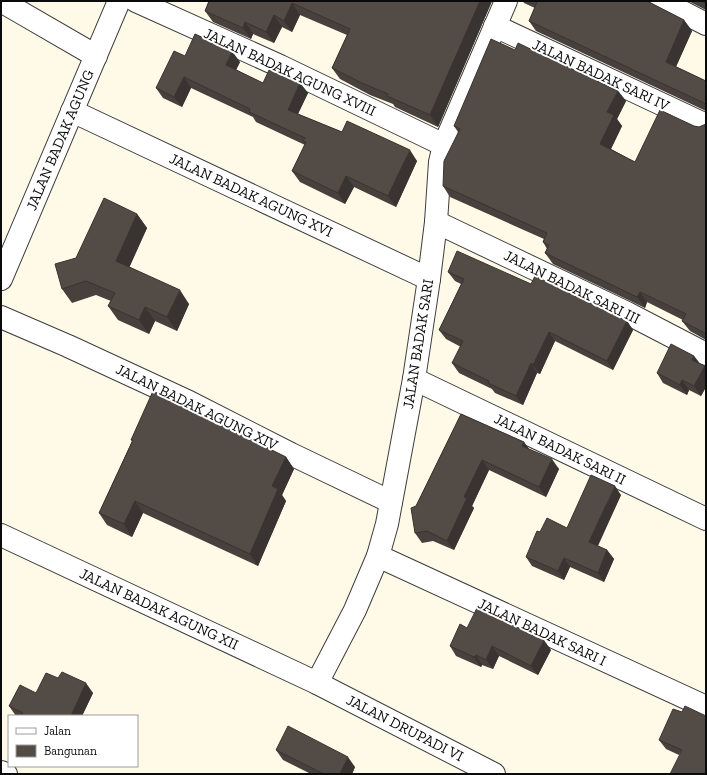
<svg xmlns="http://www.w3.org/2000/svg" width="707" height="775" viewBox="0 0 707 775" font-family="'Zilla Slab',serif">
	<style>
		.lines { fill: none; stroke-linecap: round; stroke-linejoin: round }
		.minor-casing { stroke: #3d3d3d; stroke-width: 24 }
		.minor { stroke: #fff; stroke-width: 22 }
		.wall { fill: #47403c }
		.shaded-wall { fill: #393431 }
		.building { fill: #524b46; stroke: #393431 }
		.labels { text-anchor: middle; stroke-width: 4; stroke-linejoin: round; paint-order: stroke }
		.street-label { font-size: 15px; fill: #0a0a0a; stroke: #fff }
	</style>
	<rect width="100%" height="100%" fill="#fffae7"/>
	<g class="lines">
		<defs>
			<g id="minor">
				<polyline points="1,1 96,56"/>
				<polyline points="136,1 280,66 444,145"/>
				<polyline points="661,1 706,24"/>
				<polyline points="495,26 706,125"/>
				<polyline points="72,111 429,279"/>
				<polyline points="436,222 627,313 706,354"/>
				<polyline points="1,279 119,1"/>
				<polyline points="1,317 68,346 189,402 291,454 391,502"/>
				<polyline points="414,379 706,519"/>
				<polyline points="1,535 317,683 494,774"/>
				<polyline points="378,556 706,707"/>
				<polyline points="317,683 355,610 378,556 387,524 414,379 429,279 436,222 440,162 444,145 506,1"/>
				<polyline points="1,772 6,774"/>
			</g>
		</defs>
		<use href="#minor" class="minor-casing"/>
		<use href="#minor" class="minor"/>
	</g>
	<g class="wall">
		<polygon points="209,1 492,1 438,127 395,107 393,104 370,95 340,79 332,68 347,35 300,15 292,32 282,27 274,43 253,34 251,39 213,22 205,11"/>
		<polygon points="523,1 649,1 649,2 684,20 692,31 676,67 706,81 706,80 706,111 536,31 529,21 535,8 524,3"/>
		<polygon points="688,1 706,1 706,10"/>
		<polygon points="515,50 618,91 626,101 617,119 622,126 611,149 635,162 694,126 699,127 706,124 706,340 690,331 682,321 683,320 647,302 645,308 553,264 545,253 547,249 543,242 544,239 450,197 443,186 458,132 454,126"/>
		<polygon points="185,56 240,62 236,70 263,83 300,83 308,93 298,114 342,132 417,161 396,207 354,187 345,204 300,182 292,171 305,145 256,122 253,117 191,88 182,107 163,98 156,88"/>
		<polygon points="137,214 147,228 129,267 189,304 177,331 155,321 149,334 118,320 108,306 111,301 96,295 72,303 62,289 76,258"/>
		<polygon points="448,272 531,284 627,321 633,330 613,370 555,341 540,374 537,373 523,405 495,393 492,389 459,373 452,363 461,347 446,339 439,330 461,284 455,281"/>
		<polygon points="694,356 700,364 705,366 706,368 706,387 701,396 689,390 687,395 663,383 657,373"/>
		<polygon points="461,414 524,442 529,449 559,469 546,497 489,470 472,506 474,508 454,550 433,541 422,543 415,533 416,506"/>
		<polygon points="131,440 286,457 294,469 282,495 286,501 258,566 143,513 132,537 107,525 99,513 132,441"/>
		<polygon points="621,495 598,546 607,550 614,559 604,582 570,567 564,580 532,566 526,557 540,532 567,528"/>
		<polygon points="467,628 551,650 538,675 499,656 493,669 482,665 481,667 456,656 450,646"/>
		<polygon points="58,678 93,693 82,716 16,716 9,706 36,693"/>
		<polygon points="682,712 706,716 679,755 666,749 659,740"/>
		<polygon points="276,750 355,767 352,774 311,774 283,760"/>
	</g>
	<g class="shaded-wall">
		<polygon points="480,1 492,1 438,127 430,115"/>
		<polygon points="292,3 300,15 292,32 284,21"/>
		<polygon points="274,15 282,27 274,43 266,32"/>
		<polygon points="684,20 692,31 673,73 666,62"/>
		<polygon points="245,22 253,34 251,39 243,28"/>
		<polygon points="232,51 240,62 233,76 226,65"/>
		<polygon points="184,77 191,88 182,107 174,97"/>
		<polygon points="300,83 308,93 295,120 288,110"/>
		<polygon points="618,91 626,101 617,119 622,126 608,155 600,144 607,112"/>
		<polygon points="410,150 417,161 396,207 388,196"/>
		<polygon points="346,176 354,187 345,204 338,193"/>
		<polygon points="137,214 147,228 126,275 116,261"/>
		<polygon points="180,290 189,304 177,331 167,317"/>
		<polygon points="640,292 647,302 645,308 637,297"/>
		<polygon points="145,307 155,321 149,334 139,320"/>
		<polygon points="627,321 633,330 613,370 607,361"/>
		<polygon points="549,332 555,341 540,374 533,365"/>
		<polygon points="694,356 701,365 692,360"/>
		<polygon points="531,363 537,373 523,405 516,396"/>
		<polygon points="705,366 706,368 706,387 701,396 694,386"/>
		<polygon points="682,380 689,390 687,395 680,385"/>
		<polygon points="524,442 531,452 522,446"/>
		<polygon points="286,457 294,469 282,495 286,501 258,566 250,554 272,486"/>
		<polygon points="552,459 559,469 546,497 539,487"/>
		<polygon points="482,460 489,470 472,506 474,508 454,550 447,541 464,497"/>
		<polygon points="615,486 621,495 595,551 589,542"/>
		<polygon points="135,501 143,513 132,537 124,524"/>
		<polygon points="607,550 614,559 604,582 598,573"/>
		<polygon points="564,558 570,567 564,580 558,571"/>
		<polygon points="544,640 551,650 538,675 531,666"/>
		<polygon points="492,646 499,656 493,669 486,660"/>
		<polygon points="476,655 482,665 481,667 474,657"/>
		<polygon points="86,683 93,693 82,716 71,716"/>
		<polygon points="348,757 355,767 352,774 340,774"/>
	</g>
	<g class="building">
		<polygon points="209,1 480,1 430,115 387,96 388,94 362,83 332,68 350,29 292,3 284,21 274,15 266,32 245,22 243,28 205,11"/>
		<polygon points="535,1 647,1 684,20 666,62 706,81 706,80 706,105 704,103 529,21 537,2"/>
		<polygon points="702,1 706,1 706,4 704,2"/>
		<polygon points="195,34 232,51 226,65 263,83 270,68 300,83 288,110 342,132 347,121 410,150 388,196 346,176 338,193 292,171 306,142 303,141 305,138 249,112 250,109 184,77 174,97 156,88 174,51 185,56"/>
		<polygon points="491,39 515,50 518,43 618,91 607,112 614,115 600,144 635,162 660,110 694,126 699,127 706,124 706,332 705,333 682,321 686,314 640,292 637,297 545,253 549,245 543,242 547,233 443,186 444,161 460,129 454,126"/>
		<polygon points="104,198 137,214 116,261 180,290 167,317 145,307 139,320 108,306 115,293 86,281 62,289 55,264 76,258"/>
		<polygon points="457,251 531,284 535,276 627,321 607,361 549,332 533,365 531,363 516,396 488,383 489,381 452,363 463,341 439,330 464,279 448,272"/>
		<polygon points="671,344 694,356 692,360 705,366 694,386 682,380 680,385 657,373"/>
		<polygon points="153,391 286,457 272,486 278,489 250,554 135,501 124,524 99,513 133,440 131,440"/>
		<polygon points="461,414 524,442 522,446 552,459 539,487 482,460 464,497 467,498 447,541 427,531 415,533 411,508 416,506"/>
		<polygon points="591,475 615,486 589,542 607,550 598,573 564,558 558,571 526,557 537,531 540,532 547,518 567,528"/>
		<polygon points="477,608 544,640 531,666 492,646 486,660 476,655 474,657 450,646 460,624 467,628"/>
		<polygon points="62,672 86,683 71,716 21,716 23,713 9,706 20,685 36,693 46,673 58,678"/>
		<polygon points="685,706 706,716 706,774 670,774 682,750 659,740 673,709 682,712"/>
		<polygon points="288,726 348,757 340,774 324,774 276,750"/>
	</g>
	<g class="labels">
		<g class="street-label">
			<text transform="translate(290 72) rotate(25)" y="5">JALAN BADAK AGUNG XVIII</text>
			<text transform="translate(601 75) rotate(25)" y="5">JALAN BADAK SARI IV</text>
			<text transform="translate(60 140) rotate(-67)" y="5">JALAN BADAK AGUNG</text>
			<text transform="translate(251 195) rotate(25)" y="5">JALAN BADAK AGUNG XVI</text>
			<text transform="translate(572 287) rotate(26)" y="5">JALAN BADAK SARI III</text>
			<text transform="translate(418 344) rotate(-81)" y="5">JALAN BADAK SARI</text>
			<text transform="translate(197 407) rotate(26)" y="5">JALAN BADAK AGUNG XIV</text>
			<text transform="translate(560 449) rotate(26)" y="5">JALAN BADAK SARI II</text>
			<text transform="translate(159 609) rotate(25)" y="5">JALAN BADAK AGUNG XII</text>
			<text transform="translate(542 632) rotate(25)" y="5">JALAN BADAK SARI I</text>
			<text transform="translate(405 728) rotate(27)" y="5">JALAN DRUPADI VI</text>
		</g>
	</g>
	<rect width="707" height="775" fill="none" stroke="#0a0a0a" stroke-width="4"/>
	<rect x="8" y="715" width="130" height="52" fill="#ffffff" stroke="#9d9d9d"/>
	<rect x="16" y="728" width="20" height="6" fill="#ffffff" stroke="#9d9d9d"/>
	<text x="44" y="735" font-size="12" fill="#0a0a0a">Jalan</text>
	<rect x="16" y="745" width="20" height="12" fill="#524b46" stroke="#9d9d9d"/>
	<text x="44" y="755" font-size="12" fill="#0a0a0a">Bangunan</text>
</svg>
